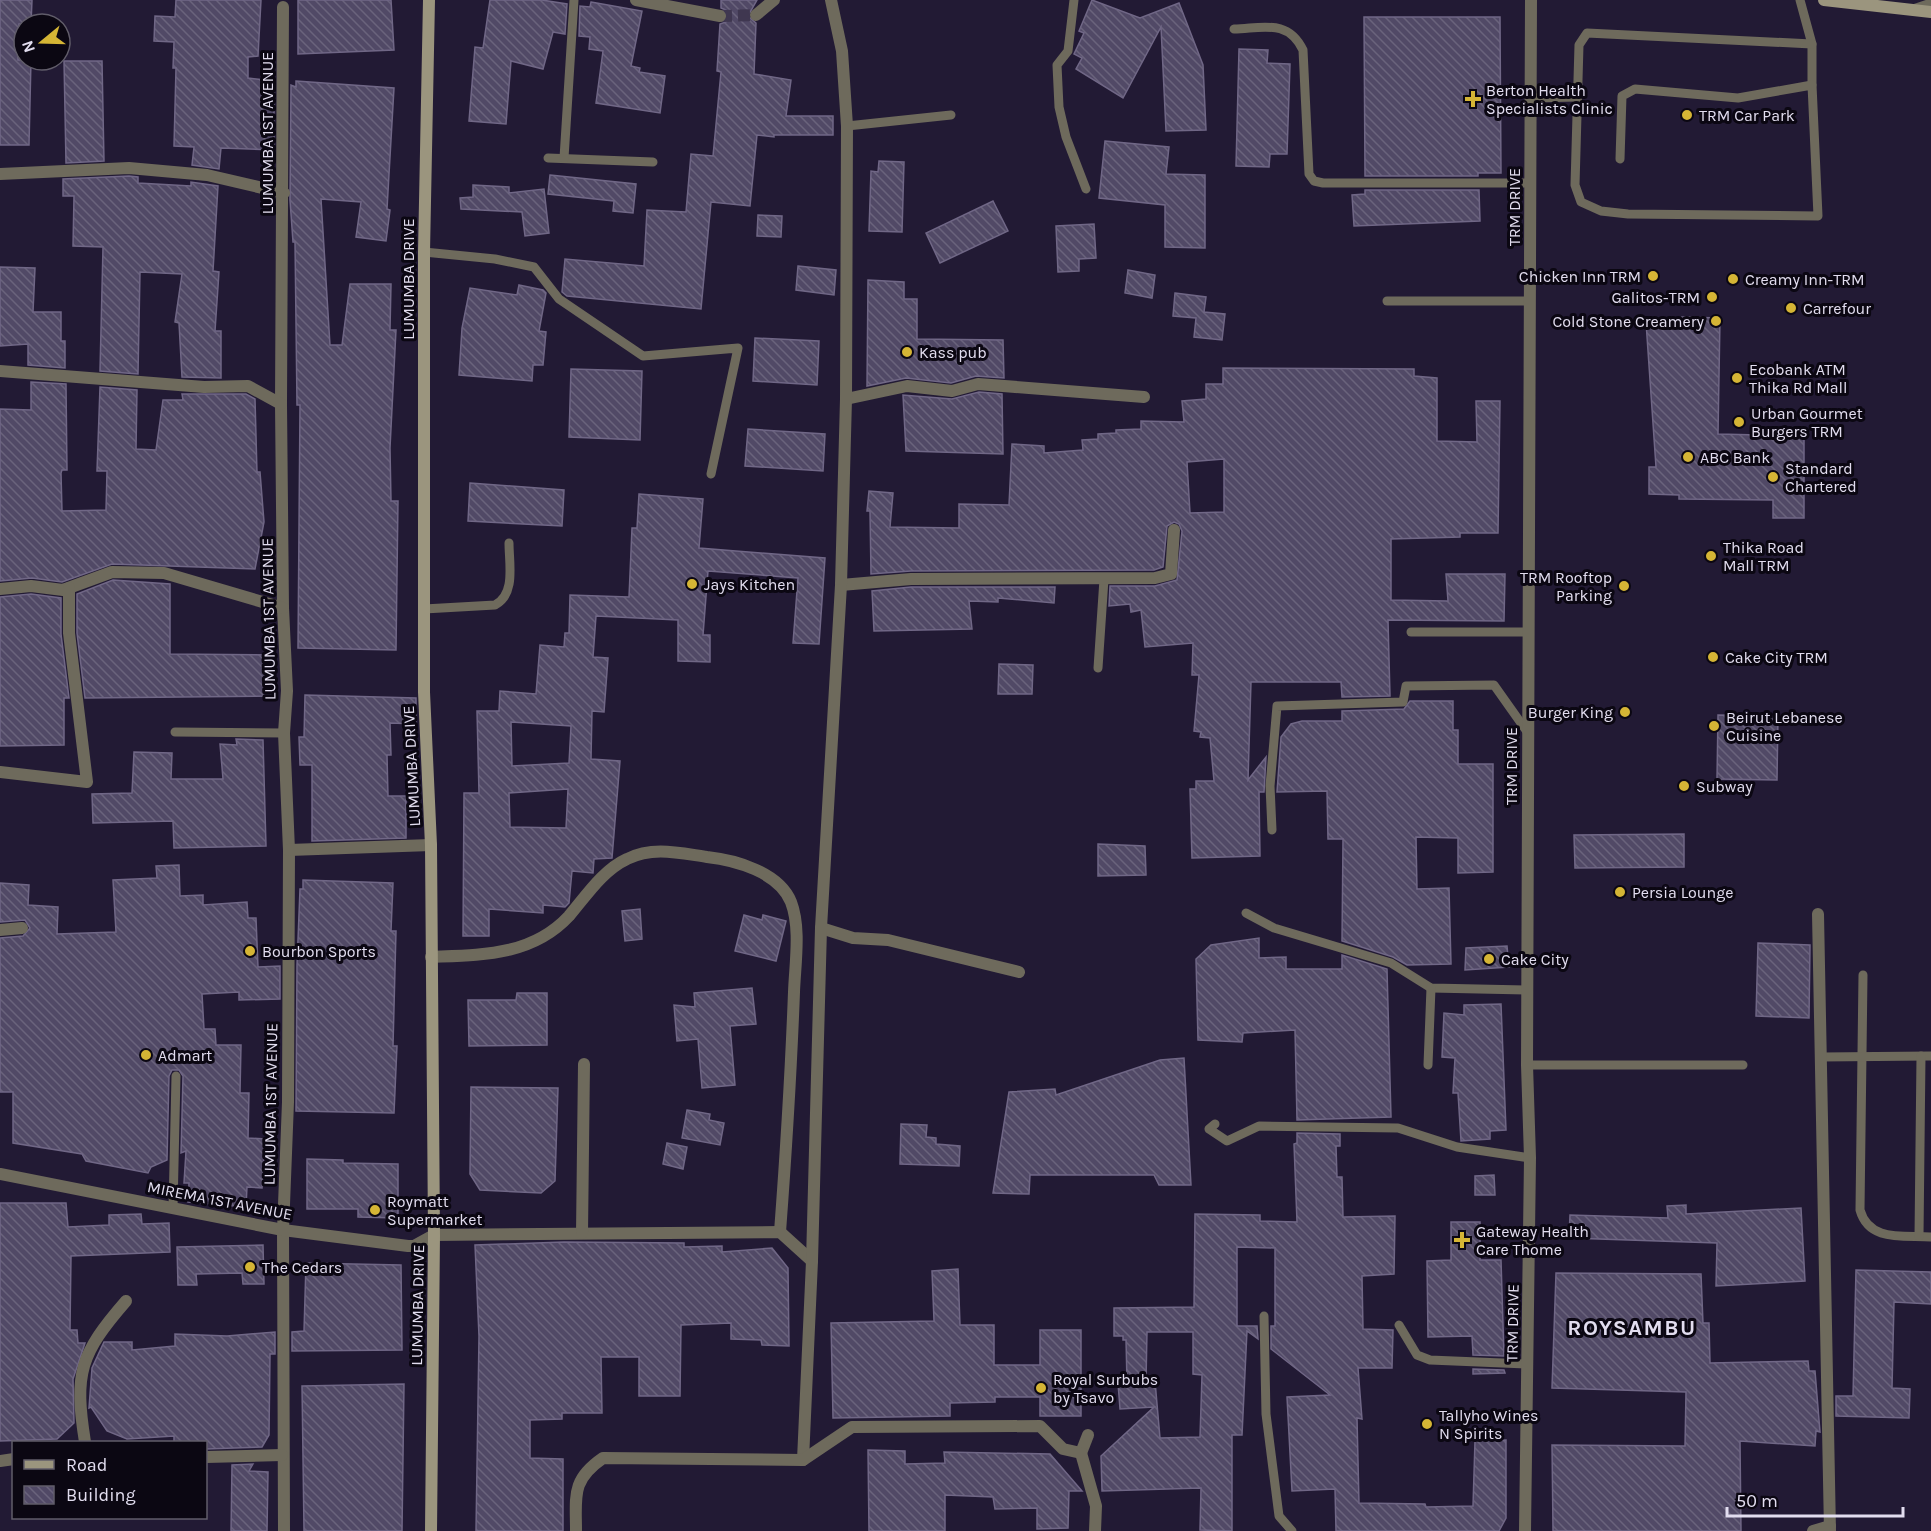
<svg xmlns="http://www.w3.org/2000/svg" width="1931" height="1531" viewBox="0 0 1931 1531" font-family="Karla,sans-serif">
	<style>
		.building { fill: url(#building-back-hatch); stroke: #706786; stroke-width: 1.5; fill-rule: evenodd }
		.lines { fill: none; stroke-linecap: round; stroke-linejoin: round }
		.street-tunnel { stroke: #3f3750; stroke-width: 12; stroke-dasharray: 12 6; stroke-linecap: butt }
		.lane { stroke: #6e6a5c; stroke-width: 9 }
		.street { stroke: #6e6a5c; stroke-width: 12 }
		.secondary { stroke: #9b957e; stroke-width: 12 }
		.poi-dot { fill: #d5b535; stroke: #0b0712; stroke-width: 2 }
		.labels { text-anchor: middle; stroke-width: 6; stroke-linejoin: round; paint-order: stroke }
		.poi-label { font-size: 16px; fill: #e2ddef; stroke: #0b0712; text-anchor: start }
		.street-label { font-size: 16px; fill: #e2ddef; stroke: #0b0712 }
		.district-label { font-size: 22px; font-weight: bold; letter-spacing: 1.5px; fill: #e2ddef; stroke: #0b0712 }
	</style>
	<defs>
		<pattern id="building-back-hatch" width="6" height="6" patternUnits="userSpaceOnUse" patternTransform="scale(1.5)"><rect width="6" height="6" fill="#514966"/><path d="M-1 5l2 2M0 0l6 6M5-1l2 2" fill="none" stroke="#6a637c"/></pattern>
	</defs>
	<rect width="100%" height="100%" fill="#221a34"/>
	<g class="building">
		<polygon points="0,0 32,0 31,24 19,24 18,60 31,60 29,145 0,145"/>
		<polygon points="176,0 261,0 258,56 248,57 248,78 274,81 274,150 221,148 219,169 192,165 194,147 174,146 176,68 173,68 174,42 154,41 155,16 175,17"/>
		<polygon points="298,0 391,0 394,50 298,54"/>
		<polygon points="490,0 542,0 567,4 565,34 553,32 543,69 511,61 506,124 469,121 475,47 483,48"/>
		<polygon points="721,0 757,0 748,16 756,23 754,74 791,80 786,116 833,116 833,135 774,135 774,137 757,135 750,206 711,202 701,309 567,296 562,292 565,259 644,266 647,210 686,212 691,154 713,156 721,72 717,71 720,24 726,22 728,17 726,10 721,8"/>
		<polygon points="1092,0 1140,18 1179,3 1203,65 1206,130 1166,131 1161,27 1123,98 1076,69 1082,58 1074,54 1084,33 1079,31"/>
		<polygon points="591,2 642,11 631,66 640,68 639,72 665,76 660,113 596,103 603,51 589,49 590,37 579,36 580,6 590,7"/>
		<polygon points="1364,17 1500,17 1501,173 1478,173 1478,176 1365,176"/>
		<polygon points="1239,49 1268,50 1267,63 1290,64 1287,154 1270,154 1269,167 1236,166"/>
		<polygon points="64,61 102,61 104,161 66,163"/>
		<polygon points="296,81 394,88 387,209 390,210 386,241 356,237 361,202 321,199 330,345 342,345 350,284 391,284 390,330 396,330 390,448 391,501 398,501 396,650 298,648 300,405 297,405 295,242 293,242 290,200 291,85 296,87"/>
		<polygon points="1105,141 1169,147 1166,174 1205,175 1205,248 1165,247 1165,205 1099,198"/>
		<polygon points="879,161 904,162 902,232 869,231 871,171 878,172"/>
		<polygon points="550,175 636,184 633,213 613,211 614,201 548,194"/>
		<polygon points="129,176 138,177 138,183 191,186 191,182 218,186 213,271 219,272 215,331 221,331 221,378 182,377 179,323 175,322 182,274 140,272 138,374 100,371 103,247 73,246 74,196 63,196 63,179"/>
		<polygon points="473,185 509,187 509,193 544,189 549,233 525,236 522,212 461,209 460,198 473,197"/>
		<polygon points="1365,190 1479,190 1480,221 1354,226 1352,195 1365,194"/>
		<polygon points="993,201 1008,231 940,263 926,233"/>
		<polygon points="758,215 782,216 781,237 757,236"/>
		<polygon points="1094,224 1096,258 1079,259 1079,271 1058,272 1056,226"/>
		<polygon points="798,266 836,270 834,295 796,290"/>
		<polygon points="0,267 35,268 33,312 61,312 61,341 65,341 65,368 28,365 28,344 0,346"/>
		<polygon points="1128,270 1155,275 1152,298 1125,293"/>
		<polygon points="868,280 904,282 904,299 917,299 917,339 1003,340 1004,378 976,376 951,383 906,378 867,386"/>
		<polygon points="519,285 543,290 546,293 539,331 546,332 543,365 533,365 532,381 459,375 462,328 470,288 517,295"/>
		<polygon points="1175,293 1206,297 1204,312 1225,314 1222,340 1194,337 1196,318 1173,316"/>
		<polygon points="1682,317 1720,318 1718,434 1804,436 1804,518 1773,518 1773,500 1679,499 1679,495 1649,494 1649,467 1656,467 1646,322 1682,320"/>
		<polygon points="755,338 819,341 817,385 753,381"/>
		<path d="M1223 368 1414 369V376L1437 378V441L1477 442 1476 401H1500L1498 533H1460V537L1391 539V600L1448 601 1446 574H1505L1504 621 1388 620 1390 696 1342 697 1341 682H1251L1248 780 1266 757 1264 792H1259L1260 856 1192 858 1190 789H1196V781H1214L1210 738 1200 737 1201 732 1194 731 1199 675H1192L1193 643 1145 647 1141 610 1131 612 1130 604 1109 606 1110 586H1155L1177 580 1182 531 1179 524 1174 522 1167 526 1163 567 1154 570 911 571 871 574 870 511H867L869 491 893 493 890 527 959 528V504L1009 505 1012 444 1044 446V453L1083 450 1082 440 1098 439V434L1116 433V430L1141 429V421L1184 422 1182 401 1206 399V384H1223ZM1224 459V512L1190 513 1187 462Z"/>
		<polygon points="571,369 642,371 640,440 569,437"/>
		<polygon points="31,382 66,384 67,470 62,470 61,473 62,511 106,510 107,471 97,471 100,387 137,390 136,449 156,450 163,400 183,400 182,394 246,394 255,399 257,472 260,472 264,522 255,569 112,564 62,582 32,578 0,581 0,409 31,410"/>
		<polygon points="979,392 1002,394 1003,454 906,451 903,395 952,399"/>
		<polygon points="748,429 825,434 823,471 745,466"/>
		<polygon points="470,483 564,490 562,526 468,521"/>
		<path d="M639 494 703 499 699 548 825 558 819 644 793 643 798 578 708 571 703 635H710V662L678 661V620L596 616 593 657 608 658 604 712 592 711 591 759 620 761 612 858 594 859 593 873 572 871 569 903 565 907 543 905V913L489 909V936H463L464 793H479L477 711H499L500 691 536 694 540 645 564 647 565 633H569L570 595 629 597 632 528H637ZM511 722 571 726 569 763 512 766ZM568 789 566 828 510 827 509 793Z"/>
		<polygon points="113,580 170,584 170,654 273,655 274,696 85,698 77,633 77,594"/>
		<polygon points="911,587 1055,587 1054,603 998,598 998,602 969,601 972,629 874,631 872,591"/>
		<polygon points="31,594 61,598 61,634 69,698 64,698 64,745 0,746 0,597"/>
		<polygon points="999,664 1033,665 1032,694 998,694"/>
		<polygon points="305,695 416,698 416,724 390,723 391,755 387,755 388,796 406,796 406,838 312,841 312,765 300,765 299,737 304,737"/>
		<polygon points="1410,701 1453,701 1453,730 1458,730 1458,764 1493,764 1493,872 1458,873 1458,838 1416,837 1417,889 1449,888 1451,964 1407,965 1393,957 1342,941 1343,839 1328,839 1327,791 1277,792 1281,737 1291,724 1302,721 1342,721 1342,711 1404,709"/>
		<polygon points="1718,715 1778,716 1777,780 1717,779"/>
		<polygon points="236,739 263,740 266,846 174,848 173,821 93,823 92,794 132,793 134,752 172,753 171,779 223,779 220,744 237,745"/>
		<polygon points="1684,834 1684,867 1575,868 1574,835"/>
		<polygon points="1098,844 1145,846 1146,875 1098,876"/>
		<polygon points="179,865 180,896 203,895 203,905 247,902 248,918 256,918 258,967 280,966 280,999 239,1000 239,992 202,994 204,1029 215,1029 216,1045 241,1045 240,1093 249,1093 248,1138 265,1139 262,1188 247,1187 246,1207 188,1202 189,1183 184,1183 186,1151 181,1153 183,1076 179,1070 172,1070 169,1076 167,1160 151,1167 148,1173 86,1161 82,1154 13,1143 13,1092 0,1092 0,938 23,936 30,928 25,920 0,922 0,883 29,885 28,905 58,907 57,934 116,932 113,880 157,878 156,866"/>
		<polygon points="303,880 393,883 391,931 396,931 393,1046 397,1046 394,1113 296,1111 297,965 300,889 303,889"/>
		<polygon points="640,909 642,939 625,941 622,911"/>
		<polygon points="744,915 762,920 763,915 786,921 776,961 735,951"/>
		<polygon points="1259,938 1259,958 1286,957 1286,969 1342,969 1342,955 1387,969 1391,1117 1297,1120 1295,1030 1243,1033 1242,1042 1198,1040 1196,959 1211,945"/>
		<polygon points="1758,943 1810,945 1809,1018 1756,1016"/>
		<polygon points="1507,946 1509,967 1465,970 1466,948"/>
		<polygon points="752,988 756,1024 730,1026 735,1085 702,1088 698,1039 677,1041 674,1005 695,1007 694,993"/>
		<polygon points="517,993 547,993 547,1045 469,1046 468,1000 516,1000"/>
		<polygon points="1501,1004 1506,1130 1490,1131 1490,1139 1461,1141 1458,1093 1453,1093 1455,1058 1442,1057 1444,1013 1464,1015 1464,1005"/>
		<polygon points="1184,1058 1191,1185 1159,1185 1154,1175 1030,1175 1029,1194 993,1193 1009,1092 1055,1089 1056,1095 1160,1060"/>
		<polygon points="471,1087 558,1088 555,1181 541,1193 480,1190 470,1174"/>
		<polygon points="687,1110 710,1114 709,1120 724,1123 720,1145 682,1138"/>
		<polygon points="901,1124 927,1125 926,1137 936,1138 936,1144 960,1146 959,1166 900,1164"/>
		<path d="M1297 1133 1340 1134V1146H1336L1337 1177H1342L1343 1217 1395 1216 1394 1274 1362 1276 1363 1329 1393 1330 1392 1368H1358L1362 1419 1357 1418 1359 1503 1425 1504 1426 1507 1473 1506 1475 1441 1506 1440V1518L1499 1531H1336L1335 1489 1292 1491 1287 1397 1330 1395 1271 1349V1326H1275V1248L1237 1247V1326H1257L1258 1339 1247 1331 1242 1435H1232V1531L1200 1530 1201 1488 1102 1491 1101 1456 1154 1407 1120 1409 1118 1383 1127 1382 1126 1340H1123V1336H1114V1308L1194 1307 1195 1214 1260 1215V1221L1297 1222 1294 1144 1297 1143ZM1147 1332H1193V1374L1202 1375 1200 1437 1160 1438 1155 1381H1146Z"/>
		<polygon points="667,1143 687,1147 683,1169 663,1164"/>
		<polygon points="307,1159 343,1160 343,1163 398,1164 398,1218 358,1217 358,1209 307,1209"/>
		<polygon points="1494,1175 1495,1195 1475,1195 1475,1176"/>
		<polygon points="0,1203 66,1203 68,1227 109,1225 109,1215 141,1214 142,1224 169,1223 170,1252 71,1256 70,1330 77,1330 78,1343 85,1343 73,1379 74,1423 57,1439 0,1441"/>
		<polygon points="1686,1205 1686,1214 1801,1208 1805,1281 1716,1286 1717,1243 1569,1238 1570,1215 1668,1218 1667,1206"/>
		<polygon points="1451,1222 1480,1222 1480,1260 1501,1260 1504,1356 1473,1355 1472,1336 1428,1337 1427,1261 1451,1260"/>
		<polygon points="564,1242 684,1243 684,1247 722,1246 722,1252 772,1248 788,1268 789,1346 762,1345 761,1340 731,1339 731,1323 681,1325 680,1396 639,1396 639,1357 601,1357 602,1413 562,1413 562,1419 530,1420 530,1458 563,1459 563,1531 476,1531 479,1336 475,1245"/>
		<polygon points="263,1245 264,1284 243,1284 242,1273 196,1274 197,1285 178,1285 177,1247"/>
		<polygon points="306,1263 401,1265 402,1350 292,1351 292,1332 304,1331"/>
		<polygon points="958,1269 960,1325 994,1325 994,1365 1040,1365 1040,1330 1081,1330 1081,1416 1040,1416 1040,1397 995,1397 995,1402 950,1403 950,1416 833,1418 831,1323 934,1321 932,1271"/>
		<polygon points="1856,1270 1931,1272 1931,1304 1894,1302 1892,1388 1910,1389 1909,1418 1836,1416 1836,1396 1853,1396"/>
		<polygon points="1556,1273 1701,1274 1703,1323 1709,1323 1710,1363 1808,1361 1809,1371 1815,1371 1820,1432 1816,1431 1815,1446 1740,1441 1741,1531 1553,1531 1552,1445 1685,1446 1686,1392 1552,1388"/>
		<polygon points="275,1332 275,1354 270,1354 269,1435 262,1447 206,1449 206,1443 174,1443 174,1436 127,1439 107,1431 91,1407 89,1408 92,1368 104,1342 132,1342 132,1350 175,1346 175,1334 227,1336"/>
		<polygon points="1473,1369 1504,1370 1505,1373 1473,1374"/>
		<polygon points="404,1384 402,1531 304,1531 302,1386"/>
		<polygon points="868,1450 905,1451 905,1464 945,1463 944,1452 1050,1454 1082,1491 1069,1491 1068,1528 1037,1529 1037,1508 995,1509 993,1497 945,1495 945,1531 869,1531"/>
		<polygon points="253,1464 249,1471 268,1472 267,1531 231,1531 232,1465"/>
	</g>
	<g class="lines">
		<polyline class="street-tunnel" points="720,16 756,15"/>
		<g class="lane">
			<polyline points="1074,0 1068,51 1057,65 1059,107 1066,137 1086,189"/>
			<polyline points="1800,0 1812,44 1812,85"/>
			<polyline points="1913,9 1931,3"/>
			<path d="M1234 29C1264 28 1288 19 1303 50L1309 174 1314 181 1323 183H1530"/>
			<polyline points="1531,98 1577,97"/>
			<polyline points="847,126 951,115"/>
			<polyline points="548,158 653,162"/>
			<polyline points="564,158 574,0"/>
			<polyline points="1620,159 1622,96 1635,89 1738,98 1812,85 1818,216 1628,214 1601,211 1581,202 1575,185 1579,45 1587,33 1812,44"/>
			<polyline points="424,252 495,259 534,267 559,299 643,356 738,348 711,474"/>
			<polyline points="1387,301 1530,301"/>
			<path d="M424 609 495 605C516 594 509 564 509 543"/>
			<polyline points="1411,632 1528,632"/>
			<polyline points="1098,668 1104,579"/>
			<polyline points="175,732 284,733"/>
			<polyline points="1272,830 1270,786 1277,706 1403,702 1406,686 1494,685 1528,733"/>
			<polyline points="1246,913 1274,928 1391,963 1431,988 1528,990"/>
			<path d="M1863 975 1860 1210C1869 1242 1903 1235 1931 1237"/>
			<polyline points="1821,1057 1931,1056"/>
			<polyline points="1428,1065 1431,988"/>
			<polyline points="1527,1065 1743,1065"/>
			<polyline points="1215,1124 1209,1129 1227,1141 1259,1126 1398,1128 1457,1147 1530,1158"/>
			<polyline points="173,1208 176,1076"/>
			<polyline points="1919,1236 1921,1056"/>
			<polyline points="1264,1316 1266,1414 1279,1516 1292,1531"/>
			<polyline points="1399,1325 1417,1355 1430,1360 1528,1364"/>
		</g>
		<g class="street">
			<polyline points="636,0 720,16"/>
			<polyline points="283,7 281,404 283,608 287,691 284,733 289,850 288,1102 283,1230 284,1531"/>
			<polyline points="756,15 774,0"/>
			<polyline points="0,174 129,168 207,175 284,193"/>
			<polyline points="0,371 204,387 248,386 281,404"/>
			<polyline points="846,399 907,386 952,391 978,384 1144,397"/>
			<polyline points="841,585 911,579 1155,578 1171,574 1174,530"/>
			<polyline points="0,589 31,586 63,590 112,572 164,573 283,608"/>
			<polyline points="0,772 87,782 69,633 69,588"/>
			<polyline points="289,850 431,845"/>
			<polyline points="1818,914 1830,1531"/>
			<polyline points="821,928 853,938 888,940 1019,972"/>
			<polyline points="0,930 22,928"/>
			<path d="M431 957C481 955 532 956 569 916 586 896 603 870 627 859 653 846 679 853 707 857 735 860 779 872 791 902 801 928 795 964 794 992 791 1072 786 1152 780 1232"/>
			<polyline points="0,1174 283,1230 408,1246 414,1246 434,1235 780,1232 812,1261"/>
			<polyline points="582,1233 584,1064"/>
			<path d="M85 1442C74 1373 80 1354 126 1301"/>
			<polyline points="1081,1453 1088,1435"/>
			<polyline points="206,1457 282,1455"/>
			<polyline points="803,1460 812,1261 821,928 841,585 846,399 847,126 842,51 831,0"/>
			<polyline points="0,1461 14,1459"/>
			<path d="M576 1531C576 1496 571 1480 603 1458L803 1460 852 1427 1040 1426 1063 1449 1081 1453 1096 1506 1095 1531"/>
			<polyline points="1525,1531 1530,1158 1527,1065 1531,0"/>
			<polyline points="1813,1531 1830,1526"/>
		</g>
		<g class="secondary">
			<polyline points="429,0 424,252 424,692 431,845 434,1235 431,1531"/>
			<polyline points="1824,0 1931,12"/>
		</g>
	</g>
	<g class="poi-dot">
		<path d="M1470 90h6v6h6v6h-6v6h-6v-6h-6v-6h6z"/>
		<circle cx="1687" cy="115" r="6"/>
		<circle cx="1653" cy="276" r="6"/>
		<circle cx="1733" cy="279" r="6"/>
		<circle cx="1712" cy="297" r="6"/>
		<circle cx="1791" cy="308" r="6"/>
		<circle cx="1716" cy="321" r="6"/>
		<circle cx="907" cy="352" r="6"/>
		<circle cx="1737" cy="378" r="6"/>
		<circle cx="1739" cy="422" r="6"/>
		<circle cx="1688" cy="457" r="6"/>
		<circle cx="1773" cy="477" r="6"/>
		<circle cx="1711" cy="556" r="6"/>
		<circle cx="692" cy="584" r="6"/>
		<circle cx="1624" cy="586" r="6"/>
		<circle cx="1713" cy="657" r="6"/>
		<circle cx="1625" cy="712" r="6"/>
		<circle cx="1714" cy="726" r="6"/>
		<circle cx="1684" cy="786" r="6"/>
		<circle cx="1620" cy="892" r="6"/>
		<circle cx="250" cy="951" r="6"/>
		<circle cx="1489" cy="959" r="6"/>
		<circle cx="146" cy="1055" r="6"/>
		<circle cx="375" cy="1210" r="6"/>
		<path d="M1459 1231h6v6h6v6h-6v6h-6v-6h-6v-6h6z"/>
		<circle cx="250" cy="1267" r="6"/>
		<circle cx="1041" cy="1388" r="6"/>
		<circle cx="1427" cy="1424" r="6"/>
	</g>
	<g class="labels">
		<g class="poi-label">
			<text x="1486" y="96">Berton Health<tspan x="1486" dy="18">Specialists Clinic</tspan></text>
			<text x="1699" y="121">TRM Car Park</text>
			<text x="1641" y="282" text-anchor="end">Chicken Inn TRM</text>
			<text x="1745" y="285">Creamy Inn-TRM</text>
			<text x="1700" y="303" text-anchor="end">Galitos-TRM</text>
			<text x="1803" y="314">Carrefour</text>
			<text x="1704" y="327" text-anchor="end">Cold Stone Creamery</text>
			<text x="919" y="358">Kass pub</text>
			<text x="1749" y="375">Ecobank ATM<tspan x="1749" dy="18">Thika Rd Mall</tspan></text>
			<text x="1751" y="419">Urban Gourmet<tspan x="1751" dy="18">Burgers TRM</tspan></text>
			<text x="1700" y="463">ABC Bank</text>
			<text x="1785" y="474">Standard<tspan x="1785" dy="18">Chartered</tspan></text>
			<text x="1723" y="553">Thika Road<tspan x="1723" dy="18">Mall TRM</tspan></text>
			<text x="1612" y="583" text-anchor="end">TRM Rooftop<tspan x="1612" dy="18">Parking</tspan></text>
			<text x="704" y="590">Jays Kitchen</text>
			<text x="1725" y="663">Cake City TRM</text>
			<text x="1613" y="718" text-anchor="end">Burger King</text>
			<text x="1726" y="723">Beirut Lebanese<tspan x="1726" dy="18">Cuisine</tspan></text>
			<text x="1696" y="792">Subway</text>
			<text x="1632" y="898">Persia Lounge</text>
			<text x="262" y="957">Bourbon Sports</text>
			<text x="1501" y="965">Cake City</text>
			<text x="158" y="1061">Admart</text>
			<text x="387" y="1207">Roymatt<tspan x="387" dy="18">Supermarket</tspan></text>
			<text x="1476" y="1237">Gateway Health<tspan x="1476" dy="18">Care Thome</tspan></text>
			<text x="262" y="1273">The Cedars</text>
			<text x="1053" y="1385">Royal Surbubs<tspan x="1053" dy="18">by Tsavo</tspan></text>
			<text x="1439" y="1421">Tallyho Wines<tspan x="1439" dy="18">N Spirits</tspan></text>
		</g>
		<g class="street-label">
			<text transform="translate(267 133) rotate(-90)" y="6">LUMUMBA 1ST AVENUE</text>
			<text transform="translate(1514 207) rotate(-90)" y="6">TRM DRIVE</text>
			<text transform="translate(408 279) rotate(-90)" y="6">LUMUMBA DRIVE</text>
			<text transform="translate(268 619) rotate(-91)" y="6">LUMUMBA 1ST AVENUE</text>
			<text transform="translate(411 766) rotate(-93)" y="6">LUMUMBA DRIVE</text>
			<text transform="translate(1511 766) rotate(-90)" y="6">TRM DRIVE</text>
			<text transform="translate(270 1104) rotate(-89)" y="6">LUMUMBA 1ST AVENUE</text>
			<text transform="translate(220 1200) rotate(11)" y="6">MIREMA 1ST AVENUE</text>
			<text transform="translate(417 1305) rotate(-89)" y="6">LUMUMBA DRIVE</text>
			<text transform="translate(1512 1323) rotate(-89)" y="6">TRM DRIVE</text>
		</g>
		<g class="district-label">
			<text x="1632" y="1335">ROYSAMBU</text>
		</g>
	</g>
	<rect x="12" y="1441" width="195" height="78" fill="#0b0712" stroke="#615d6a" stroke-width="1.5"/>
	<rect x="24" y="1460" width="30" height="9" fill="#9b957e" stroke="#615d6a" stroke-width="1.5"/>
	<text x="66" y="1471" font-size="18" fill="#e2ddef">Road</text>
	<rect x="24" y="1486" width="30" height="18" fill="url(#building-back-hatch)" stroke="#615d6a" stroke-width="1.5"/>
	<text x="66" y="1501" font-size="18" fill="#e2ddef">Building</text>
	<g transform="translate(42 42) rotate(251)"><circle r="28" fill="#0b0712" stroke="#615d6a" stroke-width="1.5"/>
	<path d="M0-4.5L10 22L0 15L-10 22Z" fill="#d5b535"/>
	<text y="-9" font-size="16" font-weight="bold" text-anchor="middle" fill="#e2ddef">N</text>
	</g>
	<path d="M1727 1507v9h176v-9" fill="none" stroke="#e2ddef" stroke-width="3"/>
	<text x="1736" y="1507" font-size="18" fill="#e2ddef" stroke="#0b0712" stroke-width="4.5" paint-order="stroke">50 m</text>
</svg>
